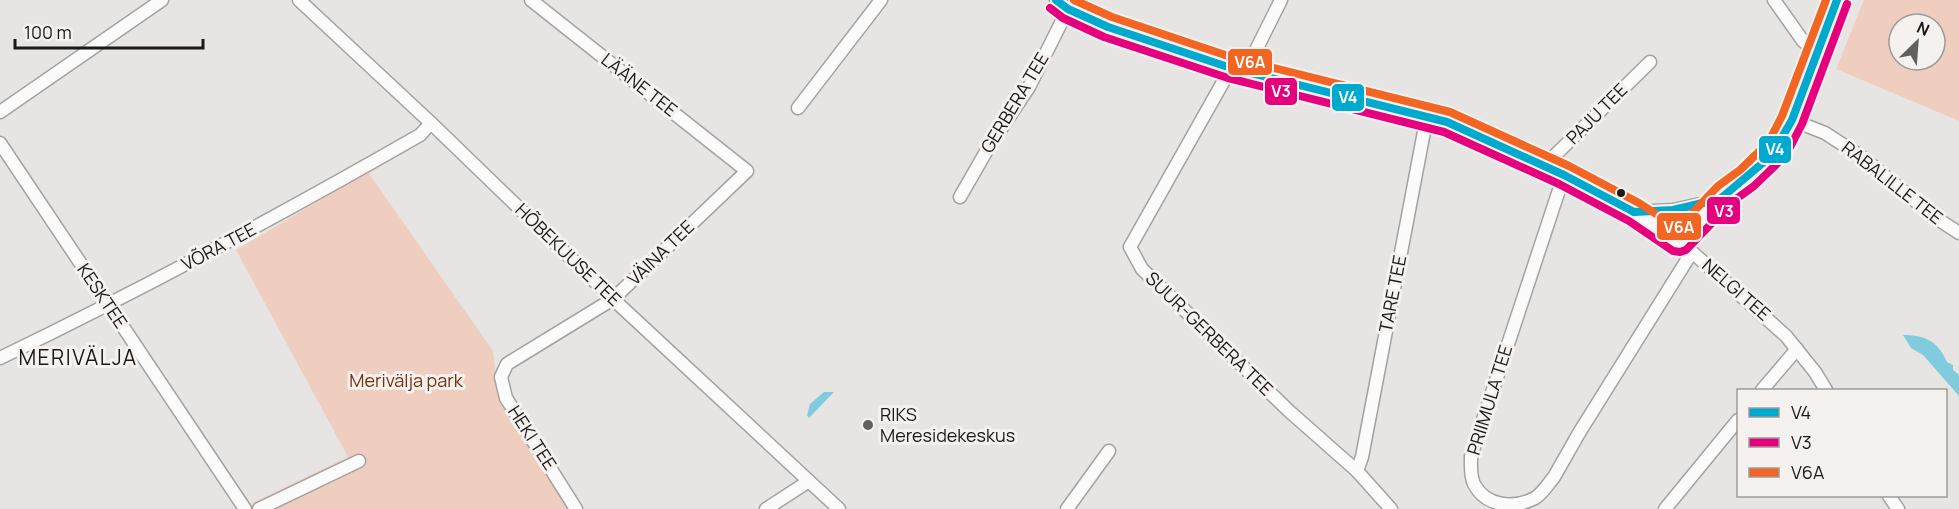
<svg xmlns="http://www.w3.org/2000/svg" width="1959" height="509" viewBox="0 0 1959 509" font-family="Manrope,sans-serif">
	<style>
		.green { fill: #f0cebf; fill-rule: evenodd }
		.water { fill: #80ccde }
		.lines { fill: none; stroke-linecap: round; stroke-linejoin: round }
		.minor-casing { stroke: #a4a2a1; stroke-width: 15 }
		.minor { stroke: #fbfbfb; stroke-width: 12 }
		.bus-1-casing { stroke: #f5f1ef; stroke-width: 12 }
		.bus-2-casing { stroke: #f5f1ef; stroke-width: 12 }
		.bus-3-casing { stroke: #f5f1ef; stroke-width: 12 }
		.bus-1 { stroke: #00a9ce; stroke-width: 8 }
		.bus-2 { stroke: #e5007d; stroke-width: 8 }
		.bus-3 { stroke: #f26522; stroke-width: 8 }
		.bus-dot { fill: #1a1818; stroke: #f5f1ef; stroke-width: 2 }
		.poi-dot { fill: #62605f; stroke: #f5f1ef; stroke-width: 2 }
		.labels { text-anchor: middle; stroke-width: 6; stroke-linejoin: round; paint-order: stroke }
		.street-label { font-size: 18px; fill: #1a1818; stroke: #f5f1ef }
		.park-label { font-size: 18px; fill: #77300c; stroke: #f5f1ef }
		.poi-label { font-size: 18px; fill: #1a1818; stroke: #f5f1ef; text-anchor: start }
		.quarter-label { font-size: 21px; letter-spacing: 1.5px; fill: #1a1818; stroke: #f5f1ef }
		.line-badge { stroke: #f5f1ef; stroke-width: 2 }
		.badge-label { font-size: 16px; text-anchor: middle; font-weight: bold; fill: #fff }
	</style>
	<rect width="100%" height="100%" fill="#e7e5e3"/>
	<g class="green">
		<path d="M1864 0H1959V121L1836 69ZM1899 24H1935V60H1899Z"/>
		<polygon points="368,172 493,351 497,387 570,509 255,509 252,503 348,457 236,250"/>
	</g>
	<g class="water">
		<path d="M1903 335C1925 335 1938 341 1947 362L1953 365V370L1959 375V396L1923 355 1911 348Z"/>
		<polygon points="824,392 834,392 809,418 807,415 810,404"/>
	</g>
	<g class="lines">
		<defs>
			<g id="minor">
				<polyline points="299,0 431,123 613,299 839,509"/>
				<polyline points="531,0 747,171 613,299 507,364 501,377 506,398 576,509"/>
				<polyline points="1056,0 1068,9 1108,27 1231,68 1447,122 1564,175 1634,212 1660,228 1692,252 1786,336 1815,372 1826,390"/>
				<polyline points="1774,0 1803,41 1817,52"/>
				<polyline points="1231,68 1130,247 1142,269 1289,411 1357,471 1391,509"/>
				<polyline points="1249,73 1256,50 1281,0"/>
				<polyline points="798,108 881,0"/>
				<polyline points="0,112 162,0"/>
				<polyline points="1792,120 1825,133 1862,157 1936,218 1959,233"/>
				<polyline points="0,143 245,509"/>
				<polyline points="1544,166 1650,62"/>
				<path d="M1564 175 1471 456C1471 465 1470 476 1474 484 1486 507 1514 509 1535 498 1543 493 1548 484 1554 477L1579 433 1692 252"/>
				<polyline points="960,197 987,150 1029,87 1068,9"/>
				<polyline points="1635,212 1673,210 1719,200"/>
				<polyline points="1679,242 1725,194 1747,178 1777,149 1792,120 1837,0"/>
				<path d="M0 358C143 289 282 214 420 135L431 123"/>
				<polyline points="1762,390 1797,349"/>
				<polyline points="1357,471 1362,457 1427,116"/>
				<polyline points="1889,496 1898,509"/>
				<polyline points="259,509 359,461"/>
				<polyline points="766,509 809,481"/>
				<polyline points="1067,509 1109,451"/>
				<polyline points="1665,509 1738,420"/>
			</g>
		</defs>
		<use href="#minor" class="minor-casing"/>
		<use href="#minor" class="minor"/>
		<defs>
			<g id="bus-1">
				<polyline points="1056,0 1068,9 1108,27 1231,68 1447,122 1564,175 1634,212"/>
				<polyline points="1634,212 1673,210 1720,199 1771,156 1792,120 1837,0"/>
			</g>
			<polyline id="bus-2" points="1050,8 1063,18 1104,37 1228,78 1444,132 1559,184 1629,221 1673,251 1680,252 1686,250 1732,202 1754,186 1786,155 1802,124 1847,4"/>
			<polyline id="bus-3" points="1074,0 1112,17 1234,58 1450,112 1569,166 1639,203 1678,228 1718,186 1740,170 1768,143 1782,116 1826,0"/>
		</defs>
		<use href="#bus-1" class="bus-1-casing"/>
		<use href="#bus-2" class="bus-2-casing"/>
		<use href="#bus-3" class="bus-3-casing"/>
		<use href="#bus-1" class="bus-1"/>
		<use href="#bus-2" class="bus-2"/>
		<use href="#bus-3" class="bus-3"/>
	</g>
	<circle class="bus-dot" cx="1621" cy="193" r="5"/>
	<circle class="poi-dot" cx="868" cy="425" r="6"/>
	<g class="labels">
		<g class="street-label">
			<text transform="translate(639 85) rotate(38)" y="6">LÄÄNE TEE</text>
			<text transform="translate(1015 103) rotate(-59)" y="6">GERBERA TEE</text>
			<text transform="translate(1597 114) rotate(-45)" y="6">PAJU TEE</text>
			<text transform="translate(1892 183) rotate(38)" y="6">RABALILLE TEE</text>
			<text transform="translate(219 247) rotate(-28)" y="6">VÕRA TEE</text>
			<text transform="translate(661 253) rotate(-44)" y="6">VÄINA TEE</text>
			<text transform="translate(568 255) rotate(44)" y="6">HÕBEKUUSE TEE</text>
			<text transform="translate(1736 290) rotate(41)" y="6">NELGI TEE</text>
			<text transform="translate(1393 294) rotate(-79)" y="6">TARE TEE</text>
			<text transform="translate(102 296) rotate(56)" y="6">KESKTEE</text>
			<text transform="translate(1209 334) rotate(44)" y="6">SUUR-GERBERA TEE</text>
			<text transform="translate(1490 400) rotate(-73)" y="6">PRIIMULA TEE</text>
			<text transform="translate(532 438) rotate(57)" y="6">HEKI TEE</text>
		</g>
		<g class="park-label">
			<text x="406" y="387">Merivälja park</text>
		</g>
		<g class="poi-label">
			<text x="880" y="421">RIKS<tspan x="880" dy="21">Meresidekeskus</tspan></text>
		</g>
		<g class="quarter-label">
			<text x="78" y="365">MERIVÄLJA</text>
		</g>
	</g>
	<g class="line-badge">
		<rect x="1227" y="48" width="46" height="28" rx="6" fill="#f26522"/>
		<rect x="1264" y="77" width="34" height="29" rx="6" fill="#e5007d"/>
		<rect x="1331" y="83" width="34" height="29" rx="6" fill="#00a9ce"/>
		<rect x="1758" y="135" width="34" height="29" rx="6" fill="#00a9ce"/>
		<rect x="1706" y="196" width="35" height="29" rx="6" fill="#e5007d"/>
		<rect x="1656" y="212" width="46" height="29" rx="6" fill="#f26522"/>
	</g>
	<g class="badge-label">
		<text x="1250" y="68">V6A</text>
		<text x="1281" y="97">V3</text>
		<text x="1348" y="103">V4</text>
		<text x="1775" y="155">V4</text>
		<text x="1724" y="217">V3</text>
		<text x="1679" y="233">V6A</text>
	</g>
	<rect x="1737" y="389" width="210" height="108" fill="#f5f1ef" stroke="#9d9a99" stroke-width="1.5"/>
	<rect x="1749" y="408" width="30" height="9" fill="#00a9ce" stroke="#9d9a99" stroke-width="1.5"/>
	<text x="1791" y="419" font-size="18" fill="#1a1818">V4</text>
	<rect x="1749" y="438" width="30" height="9" fill="#e5007d" stroke="#9d9a99" stroke-width="1.5"/>
	<text x="1791" y="449" font-size="18" fill="#1a1818">V3</text>
	<rect x="1749" y="468" width="30" height="9" fill="#f26522" stroke="#9d9a99" stroke-width="1.5"/>
	<text x="1791" y="479" font-size="18" fill="#1a1818">V6A</text>
	<g transform="translate(1917 42) rotate(25)"><circle r="28" fill="#f5f1ef" stroke="#9d9a99" stroke-width="1.5"/>
	<path d="M0-4.5L10 22L0 15L-10 22Z" fill="#62605f"/>
	<text y="-9" font-size="16" font-weight="bold" text-anchor="middle" fill="#1a1818">N</text>
	</g>
	<path d="M15 39v9h188v-9" fill="none" stroke="#1a1818" stroke-width="3"/>
	<text x="24" y="39" font-size="18" fill="#1a1818" stroke="#f5f1ef" stroke-width="4.5" paint-order="stroke">100 m</text>
</svg>
